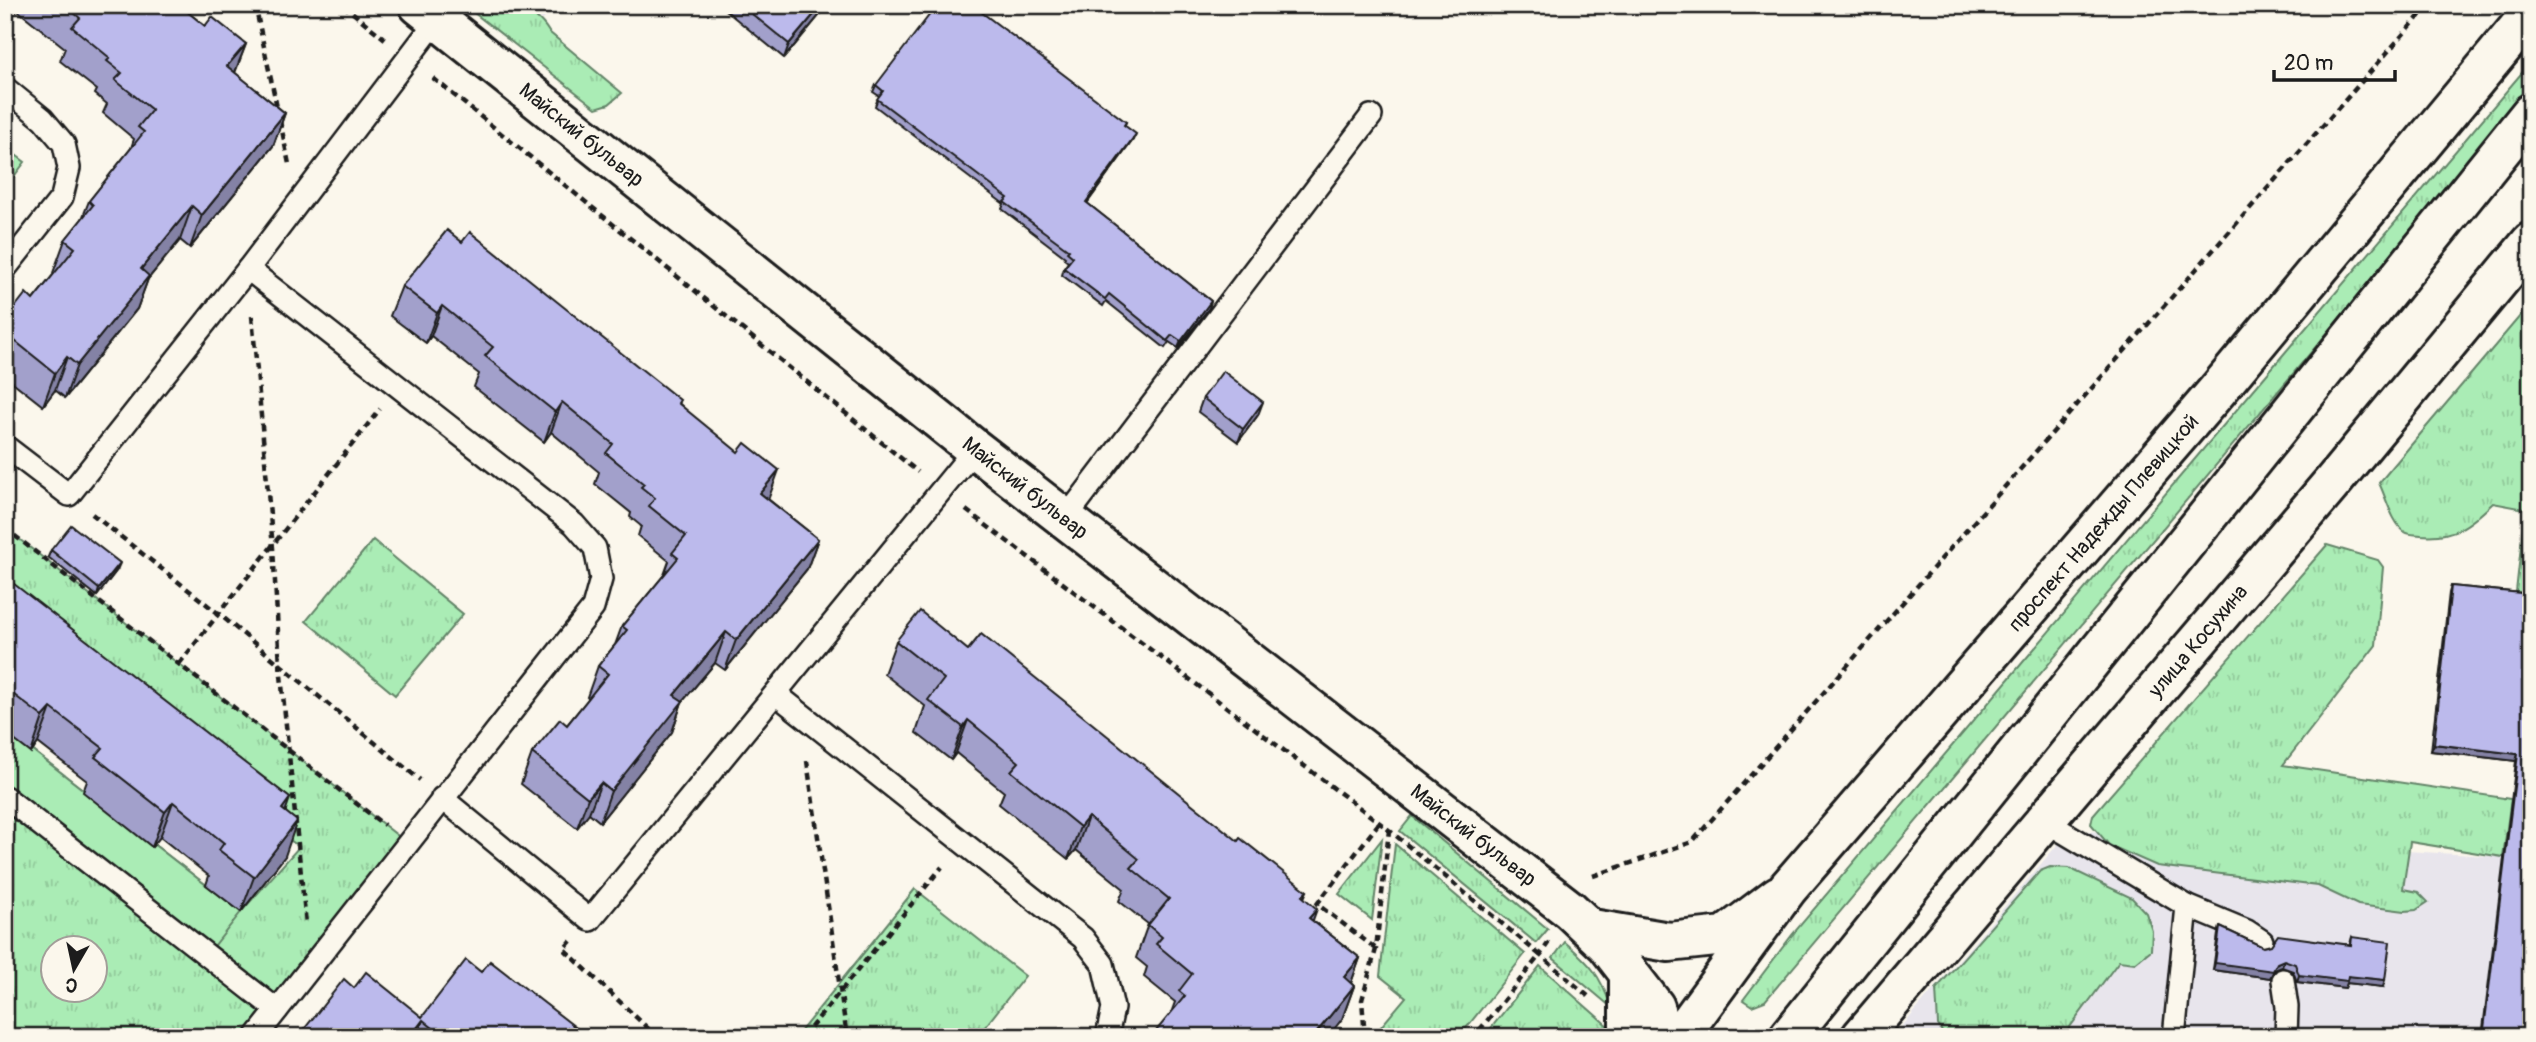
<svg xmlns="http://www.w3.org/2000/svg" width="2536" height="1042" viewBox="0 0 2536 1042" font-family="Pangolin,sans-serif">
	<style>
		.built { fill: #e8e5ec }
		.grass { fill: url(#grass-tufts); stroke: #638468; stroke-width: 2; fill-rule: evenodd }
		.garden { fill: #aaecb5; stroke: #638468; stroke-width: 2 }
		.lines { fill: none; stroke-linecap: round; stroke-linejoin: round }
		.service-casing { stroke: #1c1c1c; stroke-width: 26 }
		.minor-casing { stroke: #1c1c1c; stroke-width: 44 }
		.secondary-casing { stroke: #1c1c1c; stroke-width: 44 }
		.path { stroke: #1c1c1c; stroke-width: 4.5; stroke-dasharray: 7 5; stroke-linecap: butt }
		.service { stroke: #fbf7ec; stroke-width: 21 }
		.minor { stroke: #fbf7ec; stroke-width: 38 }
		.secondary { stroke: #fbf7ec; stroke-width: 38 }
		.wall { fill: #a2a0cb; stroke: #1c1c1c; stroke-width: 2 }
		.shaded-wall { fill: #8482a5; stroke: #1c1c1c; stroke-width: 2 }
		.building { fill: #bcbaec; stroke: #1c1c1c; stroke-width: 2 }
		.labels { text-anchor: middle; stroke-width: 5; stroke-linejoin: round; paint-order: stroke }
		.street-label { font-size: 21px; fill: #1c1c1c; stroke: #fbf7ec }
	</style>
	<defs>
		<pattern id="grass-tufts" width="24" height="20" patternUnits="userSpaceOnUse" patternTransform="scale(1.75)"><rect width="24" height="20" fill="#aaecb5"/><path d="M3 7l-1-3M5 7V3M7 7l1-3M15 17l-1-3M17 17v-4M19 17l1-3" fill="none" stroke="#92ca9b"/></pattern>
	</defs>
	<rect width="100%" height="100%" fill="#fbf7ec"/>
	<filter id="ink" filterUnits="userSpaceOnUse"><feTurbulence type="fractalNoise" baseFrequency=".0143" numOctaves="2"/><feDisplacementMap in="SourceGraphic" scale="14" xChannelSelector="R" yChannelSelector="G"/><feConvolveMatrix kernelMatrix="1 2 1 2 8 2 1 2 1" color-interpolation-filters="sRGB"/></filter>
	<g filter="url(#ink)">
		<g class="built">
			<polygon points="523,5 555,5 543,20"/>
			<polygon points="2531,645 2531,1037 1893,1037 2070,830 2503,857"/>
		</g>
		<g class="grass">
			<path d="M464 5C499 5 530 0 549 32L622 93 609 104 596 108Z"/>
			<polygon points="2531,62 2531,89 2461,174 1765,1001 1752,1006 1743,1000 1792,935"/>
			<polygon points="5,147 25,162 5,188"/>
			<path d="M2531 303V594L2516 592 2525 509 2493 503C2470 525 2454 538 2421 535 2415 534 2409 535 2405 532 2392 523 2386 497 2379 483Z"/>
			<polygon points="5,528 407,843 283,1002 5,786 5,729 241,912 299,847 5,619"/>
			<polygon points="373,540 463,614 395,695 306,621"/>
			<polygon points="2327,545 2378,560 2383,567 2376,645 2283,765 2511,799 2503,857 2410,842 2403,889 2418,892 2428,902 2416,910 2405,911 2358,905 2318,886 2157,866 2109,845 2091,824 2093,815"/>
			<path d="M5 792 277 1010 255 1037H5ZM52 948H94V990H52Z"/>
			<polygon points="1412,816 1548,929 1536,943 1400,831"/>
			<polygon points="1382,839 1372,920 1339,894"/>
			<polygon points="1395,844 1525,954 1459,1037 1380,1037 1379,1029 1406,997 1380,976"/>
			<polygon points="2050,867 2069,868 2132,898 2146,913 2152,931 2151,950 2135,963 2119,961 2067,1031 2059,1037 1945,1037 1938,1025 1936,989 2040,871"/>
			<polygon points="915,889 1025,976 977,1037 796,1037"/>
			<path d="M1565 942C1591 965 1600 974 1611 1007L1553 958Z"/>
			<polygon points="1540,966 1609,1027 1607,1037 1484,1037"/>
		</g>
		<polygon class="garden" points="5,729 241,912 207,955 5,797"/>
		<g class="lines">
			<defs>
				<g id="service">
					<polyline points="5,88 43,119 64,144 69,168 62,197 5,269"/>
					<polyline points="248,269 574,524 595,548 601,579 593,608 256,1037"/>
					<polyline points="5,446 69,495 248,269 437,20"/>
					<polyline points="1065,519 1371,116"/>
					<polyline points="776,694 1083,938 1103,964 1113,1008 1107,1037"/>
					<polyline points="5,797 277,1010"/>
					<polyline points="442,798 590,920 975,449"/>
					<polyline points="2045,821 2187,906 2174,1037"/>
					<polyline points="2187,906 2247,931 2262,941"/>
					<polyline points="2283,980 2287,1007 2286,1037"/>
				</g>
				<g id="minor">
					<polyline points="1592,929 1669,942 1725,936 1778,896"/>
					<path id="s1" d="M1861 1037 2332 483 2531 242"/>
				</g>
				<g id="secondary">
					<path id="s2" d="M419 5 975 449 1570 910 1607 945 1655 1007 1663 1037"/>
					<polyline points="1629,974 1629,1037"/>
					<path id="s3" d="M1679 1037 1788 888 2217 391 2531 13"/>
					<polyline points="1789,1037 2531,113"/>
				</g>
			</defs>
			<use href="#service" class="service-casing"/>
			<use href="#minor" class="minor-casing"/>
			<use href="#secondary" class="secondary-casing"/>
			<g class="path">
				<polyline points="255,5 278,112"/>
				<polyline points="343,5 385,39"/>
				<polyline points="433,78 918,472"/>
				<polyline points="280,121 289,164"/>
				<polyline points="252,316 273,548 280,665 306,924"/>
				<polyline points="966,510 1389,830 1540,955 1474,1037"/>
				<polyline points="92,514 219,614 420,780"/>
				<polyline points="5,528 384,825"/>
				<polyline points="179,664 380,409"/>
				<polyline points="807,761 847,1037"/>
				<polyline points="1593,876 1692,842 2429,5"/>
				<polyline points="571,941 564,949 657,1037"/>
				<polyline points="1549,942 1540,955 1588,996"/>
				<polyline points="1375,948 1317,904 1379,823"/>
				<polyline points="803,1037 942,867"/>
				<polyline points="1365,1037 1362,1000 1376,949 1389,830"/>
			</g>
			<use href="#service" class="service"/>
			<use href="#minor" class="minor"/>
			<use href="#secondary" class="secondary"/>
		</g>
		<g class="wall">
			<polygon points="5,5 179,5 205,26 246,44 235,73 285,113 273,146 190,248 180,240 148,279 137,309 65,398 55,390 43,406 5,376 5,320 33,300 54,274 53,273 65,240 82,219 89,201 131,148 134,139 103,113 107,104 95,94 97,90 60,61 65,48 17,10 9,20 5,16"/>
			<polygon points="719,5 828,5 784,58"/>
			<polygon points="876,85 1126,122 1125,125 1133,140 1087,203 1211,301 1209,308 1178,348 1169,342 1165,348 1106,301 1103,306 1062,275 1064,268 1068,262 1064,259 1065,257 1002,209 1004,204 875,106 879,96 873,92"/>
			<polygon points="402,286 679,403 768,499 818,539 807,569 725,670 715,663 682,702 672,732 600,822 589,813 577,828 521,784 532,753 567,725 589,698 587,697 598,666 615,645 622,626 664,575 669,561 638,536 641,526 630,517 631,513 595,484 599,472 551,432 544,442 474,387 479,374 431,336 426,343 390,316"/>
			<polygon points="1203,398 1258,415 1238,442 1198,412"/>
			<polygon points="51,550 117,570 97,596 48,557"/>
			<polygon points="5,577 286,811 285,856 241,912 206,885 209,876 160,837 152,847 83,792 87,781 38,743 31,753 5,733"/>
			<polygon points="2451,586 2531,594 2524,1023 2522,1037 2482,1037 2516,761 2431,751 2449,593"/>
			<polygon points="896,641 968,650 1307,891 1304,898 1313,921 1360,958 1351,983 1354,986 1342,1019 1171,1013 1175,1002 1144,977 1147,967 1136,958 1148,924 1119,901 1124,889 1076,850 1068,859 999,804 1004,792 956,753 951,760 916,733 925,706 884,674"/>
			<polygon points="2220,927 2263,947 2350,944 2352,937 2383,987 2347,983 2345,988 2297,982 2293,971 2282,967 2274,970 2270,978 2213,970 2218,934"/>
			<polygon points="481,972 588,1037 298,1037 354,988 422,1017"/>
		</g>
		<g class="shaded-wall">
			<polygon points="15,5 19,5 17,10 9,20"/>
			<polygon points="822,5 828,5 784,58 789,44"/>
			<polygon points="246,44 233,77 227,66"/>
			<polygon points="285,113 273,146 190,248 202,215"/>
			<polygon points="1136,134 1133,140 1083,209 1086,202"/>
			<polygon points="192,206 180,240 148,279 137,309 65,398 77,365 141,269"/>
			<polygon points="1211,301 1209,308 1178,348 1181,341"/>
			<polygon points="442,306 431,336 426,343 437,313"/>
			<polygon points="67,357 55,390 43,406 55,373"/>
			<polygon points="562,402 551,432 544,442 555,412"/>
			<polygon points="1263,402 1258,415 1238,442 1243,429"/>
			<polygon points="779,470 768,500 760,493"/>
			<polygon points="818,539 807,569 725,670 736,640"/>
			<polygon points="120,563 117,570 97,596 99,589"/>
			<polygon points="726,632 715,663 682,702 672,732 600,822 611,791 674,695"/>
			<polygon points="51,708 38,743 31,753 43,717"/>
			<polygon points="968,720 956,753 951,760 963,727"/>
			<polygon points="2434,744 2518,754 2516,761 2431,751"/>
			<polygon points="601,783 589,813 577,828 588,798"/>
			<polygon points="290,798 278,833 282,809"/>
			<polygon points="173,802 160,837 152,847 165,812"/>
			<polygon points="1088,817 1076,850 1068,859 1080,827"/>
			<polygon points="297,821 285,856 241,912 254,877"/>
			<polygon points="1317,909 1305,942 1309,918"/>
			<polygon points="1360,958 1348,991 1344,977"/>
			<polygon points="2284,960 2282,967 2274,970 2270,978 2213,970 2215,963 2277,963"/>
			<polygon points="2299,975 2348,976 2385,980 2383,987 2347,983 2345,988 2297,982"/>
			<polygon points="1354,986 1342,1019 1328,1037 1313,1037"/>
			<polygon points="2525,1016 2531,1017 2531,1024 2522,1023"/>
			<polygon points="423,1020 417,1037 410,1037"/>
		</g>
		<g class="building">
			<polygon points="65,5 179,5 205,26 212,17 246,44 227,66 285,113 202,215 192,206 141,269 149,276 77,365 67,357 55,373 5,333 5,320 26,293 33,300 75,248 65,240 93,205 89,201 144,132 138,127 152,110 115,80 122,73 107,61 110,58 72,27 80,18"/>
			<polygon points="741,5 822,5 789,44"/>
			<polygon points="937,5 972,5 1126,122 1124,125 1136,134 1086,202 1211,301 1181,341 1172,335 1167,341 1109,294 1105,299 1064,268 1073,257 1067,252 1069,250 1004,202 1008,198 877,99 883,91 876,85"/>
			<polygon points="447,230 462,242 470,232 680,400 678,403 738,452 745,443 779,470 760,493 818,539 736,640 726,632 704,659 674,695 683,701 611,791 601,783 588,798 532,753 560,719 567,725 608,674 598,666 627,630 622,626 678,558 672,553 686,536 649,506 655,498 641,487 644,484 606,453 613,444 562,402 555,412 485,356 493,347 442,306 437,313 402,286"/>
			<polygon points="1223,371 1263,402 1243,429 1203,398"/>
			<polygon points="71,525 120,563 99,589 51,550"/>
			<polygon points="5,577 290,798 282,809 297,821 254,877 219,850 224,843 173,802 165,812 95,757 103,748 51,708 43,717 5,688"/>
			<polygon points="2451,586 2531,594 2531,1017 2525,1016 2522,1037 2483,1037 2518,754 2434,744"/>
			<polygon points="920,611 968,650 981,634 1238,841 1240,838 1307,891 1302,896 1317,909 1309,918 1360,958 1344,977 1354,986 1313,1037 1151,1037 1185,996 1179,991 1192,974 1156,944 1162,937 1148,925 1169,899 1131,868 1139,859 1088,817 1080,827 1011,771 1019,762 968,720 963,727 928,700 944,679 896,641"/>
			<polygon points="2220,927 2263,947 2271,945 2278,935 2351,945 2352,937 2390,942 2385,980 2348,976 2347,981 2299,975 2295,964 2284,960 2277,963 2273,971 2215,963"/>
			<polygon points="466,960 481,972 490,961 588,1037 444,1037 423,1020 410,1037 298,1037 344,979 354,988 366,972 422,1017"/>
		</g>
	</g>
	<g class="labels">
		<g class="street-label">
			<text dy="7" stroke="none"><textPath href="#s2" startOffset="208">Майский бульвар</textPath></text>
			<text dy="7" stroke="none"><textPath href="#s2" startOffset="775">Майский бульвар</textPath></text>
			<text dy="7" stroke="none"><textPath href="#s3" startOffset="667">проспект Надежды Плевицкой</textPath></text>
			<text dy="7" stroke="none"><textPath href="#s1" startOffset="520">улица Косухина</textPath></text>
			<text dy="7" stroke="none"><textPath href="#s2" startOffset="1342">Майский бульвар</textPath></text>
		</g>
	</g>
	<rect width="2536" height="1042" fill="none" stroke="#fbf7ec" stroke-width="28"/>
	<rect x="14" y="14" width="2508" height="1014" fill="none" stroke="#1c1c1c" stroke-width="2.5" filter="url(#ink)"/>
	<g transform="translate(74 969) rotate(189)"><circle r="33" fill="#fbf7ec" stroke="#a29f99" stroke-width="2"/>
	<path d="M0-5L12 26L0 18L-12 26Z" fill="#1c1c1c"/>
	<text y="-10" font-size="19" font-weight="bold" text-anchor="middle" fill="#1c1c1c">С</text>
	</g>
	<path d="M2274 70v10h121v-10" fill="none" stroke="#1c1c1c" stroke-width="3.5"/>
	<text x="2284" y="70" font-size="21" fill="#1c1c1c" stroke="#fbf7ec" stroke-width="5" paint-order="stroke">20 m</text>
</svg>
